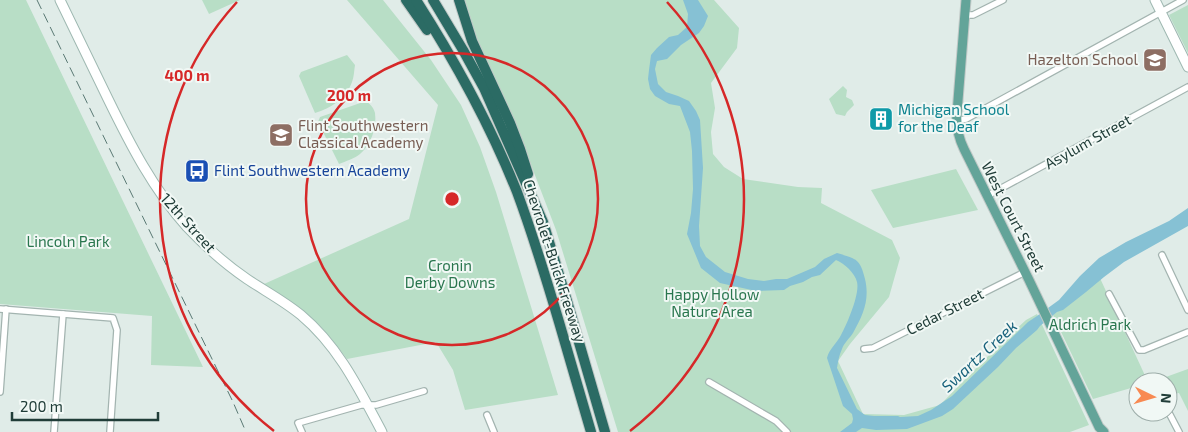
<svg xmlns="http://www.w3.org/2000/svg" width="1188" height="432" viewBox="0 0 1188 432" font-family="'Exo 2',sans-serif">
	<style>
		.green { fill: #b8dec6 }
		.water { fill: #86c1d4 }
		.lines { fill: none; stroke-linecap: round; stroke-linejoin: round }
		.street-casing { stroke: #a3b4b0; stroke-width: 8 }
		.secondary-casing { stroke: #9eb8b1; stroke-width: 11 }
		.primary-casing { stroke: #c1c9c7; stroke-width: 11 }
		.highway-casing { stroke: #c1c9c7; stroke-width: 12 }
		.street { stroke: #fff; stroke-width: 5.5 }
		.secondary { stroke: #fff; stroke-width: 9 }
		.primary { stroke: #63a499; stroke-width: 9 }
		.highway { stroke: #2b6b64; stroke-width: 10 }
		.rail { stroke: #5a7974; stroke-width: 1; stroke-dasharray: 10 5; stroke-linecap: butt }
		.ring { fill: none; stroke: #d62828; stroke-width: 2.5 }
		.labels { text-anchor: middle; stroke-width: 4; stroke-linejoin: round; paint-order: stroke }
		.education-label { font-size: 15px; fill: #785e54; stroke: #f1f8f5; text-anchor: end }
		.culture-label { font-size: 15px; fill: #0d838f; stroke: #f1f8f5; text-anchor: start }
		.street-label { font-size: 15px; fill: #203d38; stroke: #f1f8f5 }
		.transit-label { font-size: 15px; fill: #164399; stroke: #f1f8f5; text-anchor: start }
		.park-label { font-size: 15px; fill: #29764e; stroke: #f1f8f5 }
		.water-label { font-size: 16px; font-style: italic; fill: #18627c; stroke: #f1f8f5 }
		.centre { fill: #d62828; stroke: #f1f8f5; stroke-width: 2.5 }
		.ring-label { font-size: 15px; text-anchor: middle; font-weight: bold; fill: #d62828; stroke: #f1f8f5; stroke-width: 4; stroke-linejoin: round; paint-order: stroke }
	</style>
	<rect width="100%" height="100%" fill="#e0ece8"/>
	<g class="green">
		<polygon points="0,0 26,0 203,367 151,365 152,316 0,304"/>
		<polygon points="202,0 240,0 209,14"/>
		<path d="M347 0H383L431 60 461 105 480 147 496 192 558 395 465 410 453 370 436 342 347 359C339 348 331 338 322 328 305 310 284 297 264 284L409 219 438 105Z"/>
		<polygon points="463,0 714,0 739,28 737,48 711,83 715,108 711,132 713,154 724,167 743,179 798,187 822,188 821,203 892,240 900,258 889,297 850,344 838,361 863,414 904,415 940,405 998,346 1026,320 1037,314 1089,425 1070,432 618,432 556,230 515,123 472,30"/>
		<polygon points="1188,5 1188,53 1169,15"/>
		<path d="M347 55 355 65C354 71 354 77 352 82 346 99 331 108 315 113L299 76 301 72Z"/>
		<polygon points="843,86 847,90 846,97 852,100 854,105 847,112 845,116 836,114 829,99"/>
		<path d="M366 101C370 104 374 108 375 113 377 127 371 145 360 154 354 159 346 161 339 164L318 122 320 117Z"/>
		<polygon points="956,169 978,210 893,228 871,190"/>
		<polygon points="1099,276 1148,382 1138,382 1138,386 1093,399 1053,315"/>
		<polygon points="1188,369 1188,411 1179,393 1168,395 1168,382 1152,382"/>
	</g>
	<path class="water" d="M683 0H698L708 16 704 26 699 33 681 45 667 59 657 61 655 69 658 84 666 92 678 96 689 101 696 111 700 120 703 168 699 226 700 246 706 257 725 272 748 279 764 281 776 279H787L815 267 824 259 837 253C856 259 860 258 865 279 870 300 863 315 853 333 849 339 844 343 842 349 839 355 838 362 837 368L857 409 865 415 874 416H898L900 417 918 416 931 410 952 396 1028 322 1037 316 1059 300 1080 276 1099 258 1126 242 1169 221 1188 208V226L1124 262 1104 277 1086 292 1063 310 1057 312 1040 326 1037 330 1016 348 998 367 953 409 942 416 907 429 876 430 862 428 856 432H840L852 423 853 419 852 414 843 406 827 358C829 349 837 343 841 335 847 324 860 294 857 282 855 273 844 263 836 260L820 275 812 277 803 282 790 286 784 290 756 291 720 283 701 268 687 234 691 213 693 189 692 151 690 132 680 106 669 104 655 96 650 89 648 79 649 70 651 55 657 48 669 37 678 35 687 27 688 14Z"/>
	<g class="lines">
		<defs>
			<g id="street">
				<polyline points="965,15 973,15 1003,0"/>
				<polyline points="956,121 966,119 1183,0"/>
				<polyline points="987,196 1188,87"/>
				<polyline points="1162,255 1188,310"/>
				<polyline points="1109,294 1139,350 1144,350 1188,332"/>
				<polyline points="0,309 113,318 117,330 110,432"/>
				<polyline points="864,349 873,348 1025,272"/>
				<polyline points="709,382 776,421 787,432"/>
				<polyline points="0,392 6,309"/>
				<polyline points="1168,411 1179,432"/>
				<polyline points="487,415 494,432"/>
				<polyline points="54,432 63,314"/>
				<polyline points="302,432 298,423 361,405 376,405 424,391"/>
			</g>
			<g id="secondary">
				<path d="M60 0C76 33 92 66 108 99 130 144 153 189 187 227 205 246 225 264 247 279 265 291 284 301 301 315 339 347 359 389 382 432"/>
				<polyline points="1155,0 1188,67"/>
			</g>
			<path id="primary" d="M966 0 957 113C956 126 958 137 964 149L1029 280 1099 427 1104 432"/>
			<g id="highway">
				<polyline points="406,0 427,30"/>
				<path d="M416 0C455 61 490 124 517 192 533 235 546 278 559 322 570 359 580 395 591 432"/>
				<polyline points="433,0 463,50 484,88 543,222 567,301 605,432"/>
				<polyline points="459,0 472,41 510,123 520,149 528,174"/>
			</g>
		</defs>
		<use href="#street" class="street-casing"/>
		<use href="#secondary" class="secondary-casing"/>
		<use href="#primary" class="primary-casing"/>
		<use href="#highway" class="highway-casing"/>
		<use href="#street" class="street"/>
		<use href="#secondary" class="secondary"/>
		<use href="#primary" class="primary"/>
		<use href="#highway" class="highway"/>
		<polyline class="rail" points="37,0 233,402 246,432"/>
	</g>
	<g class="ring">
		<circle cx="452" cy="199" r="146"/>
		<path d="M274 431A292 292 0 0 1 237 2M667 2A292 292 0 0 1 630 431"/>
	</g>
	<defs>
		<symbol id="school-square" viewBox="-11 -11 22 22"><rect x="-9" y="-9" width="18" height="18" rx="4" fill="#8d6e63" stroke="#f1f8f5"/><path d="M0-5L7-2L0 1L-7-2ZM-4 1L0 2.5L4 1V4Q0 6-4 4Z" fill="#fff"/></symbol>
		<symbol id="building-square" viewBox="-11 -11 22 22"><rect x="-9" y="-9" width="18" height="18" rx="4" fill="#0f9aa8" stroke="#f1f8f5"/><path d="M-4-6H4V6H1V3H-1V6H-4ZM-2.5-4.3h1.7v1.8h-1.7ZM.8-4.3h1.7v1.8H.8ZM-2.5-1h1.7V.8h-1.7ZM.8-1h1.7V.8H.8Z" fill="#fff"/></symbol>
		<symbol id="bus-square" viewBox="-11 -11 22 22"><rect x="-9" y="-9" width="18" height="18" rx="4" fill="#1a4fb4" stroke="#f1f8f5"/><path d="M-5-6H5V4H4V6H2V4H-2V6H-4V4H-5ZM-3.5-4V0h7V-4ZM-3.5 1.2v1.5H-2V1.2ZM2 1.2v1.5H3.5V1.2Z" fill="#fff"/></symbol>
	</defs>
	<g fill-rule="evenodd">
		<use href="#school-square" x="1141" y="46" width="28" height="28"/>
		<use href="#building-square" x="867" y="105" width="28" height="28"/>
		<use href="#school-square" x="267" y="121" width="28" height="28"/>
		<use href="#bus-square" x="183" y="157" width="28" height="28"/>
	</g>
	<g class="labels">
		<g class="education-label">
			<text x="1138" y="65">Hazelton School</text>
			<text x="298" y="131" text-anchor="start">Flint Southwestern<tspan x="298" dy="17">Classical Academy</tspan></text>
		</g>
		<g class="culture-label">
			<text x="898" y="115">Michigan School<tspan x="898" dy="17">for the Deaf</tspan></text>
		</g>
		<g class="street-label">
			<text transform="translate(1088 142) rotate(-29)" y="5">Asylum Street</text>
			<text transform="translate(1013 217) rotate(63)" y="5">West Court Street</text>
			<text transform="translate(188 223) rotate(48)" y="5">12th Street</text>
			<text transform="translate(554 261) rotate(72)" y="5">Chevrolet-Buick Freeway</text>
			<text transform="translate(945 312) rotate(-27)" y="5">Cedar Street</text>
		</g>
		<g class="transit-label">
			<text x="214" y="176">Flint Southwestern Academy</text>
		</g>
		<g class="park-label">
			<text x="68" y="247">Lincoln Park</text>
			<text x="450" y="271">Cronin<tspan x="450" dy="17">Derby Downs</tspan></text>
			<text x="712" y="300">Happy Hollow<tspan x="712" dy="17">Nature Area</tspan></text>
			<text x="1090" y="330">Aldrich Park</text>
		</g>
		<g class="water-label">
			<text transform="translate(979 356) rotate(-43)" y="6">Swartz Creek</text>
		</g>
	</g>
	<circle cx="452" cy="199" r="8" class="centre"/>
	<g class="ring-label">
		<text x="187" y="81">400 m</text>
		<text x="349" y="101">200 m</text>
	</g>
	<g transform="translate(1153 397) rotate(95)"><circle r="24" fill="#f1f8f5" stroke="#9dada9"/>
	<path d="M0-4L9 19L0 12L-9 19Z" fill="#f88a52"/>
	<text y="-8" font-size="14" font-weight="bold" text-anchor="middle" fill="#203d38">N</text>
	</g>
	<path d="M12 412v8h146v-8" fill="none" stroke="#203d38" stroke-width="2.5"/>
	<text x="20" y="412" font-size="15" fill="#203d38" stroke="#f1f8f5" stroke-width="4" paint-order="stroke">200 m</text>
</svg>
